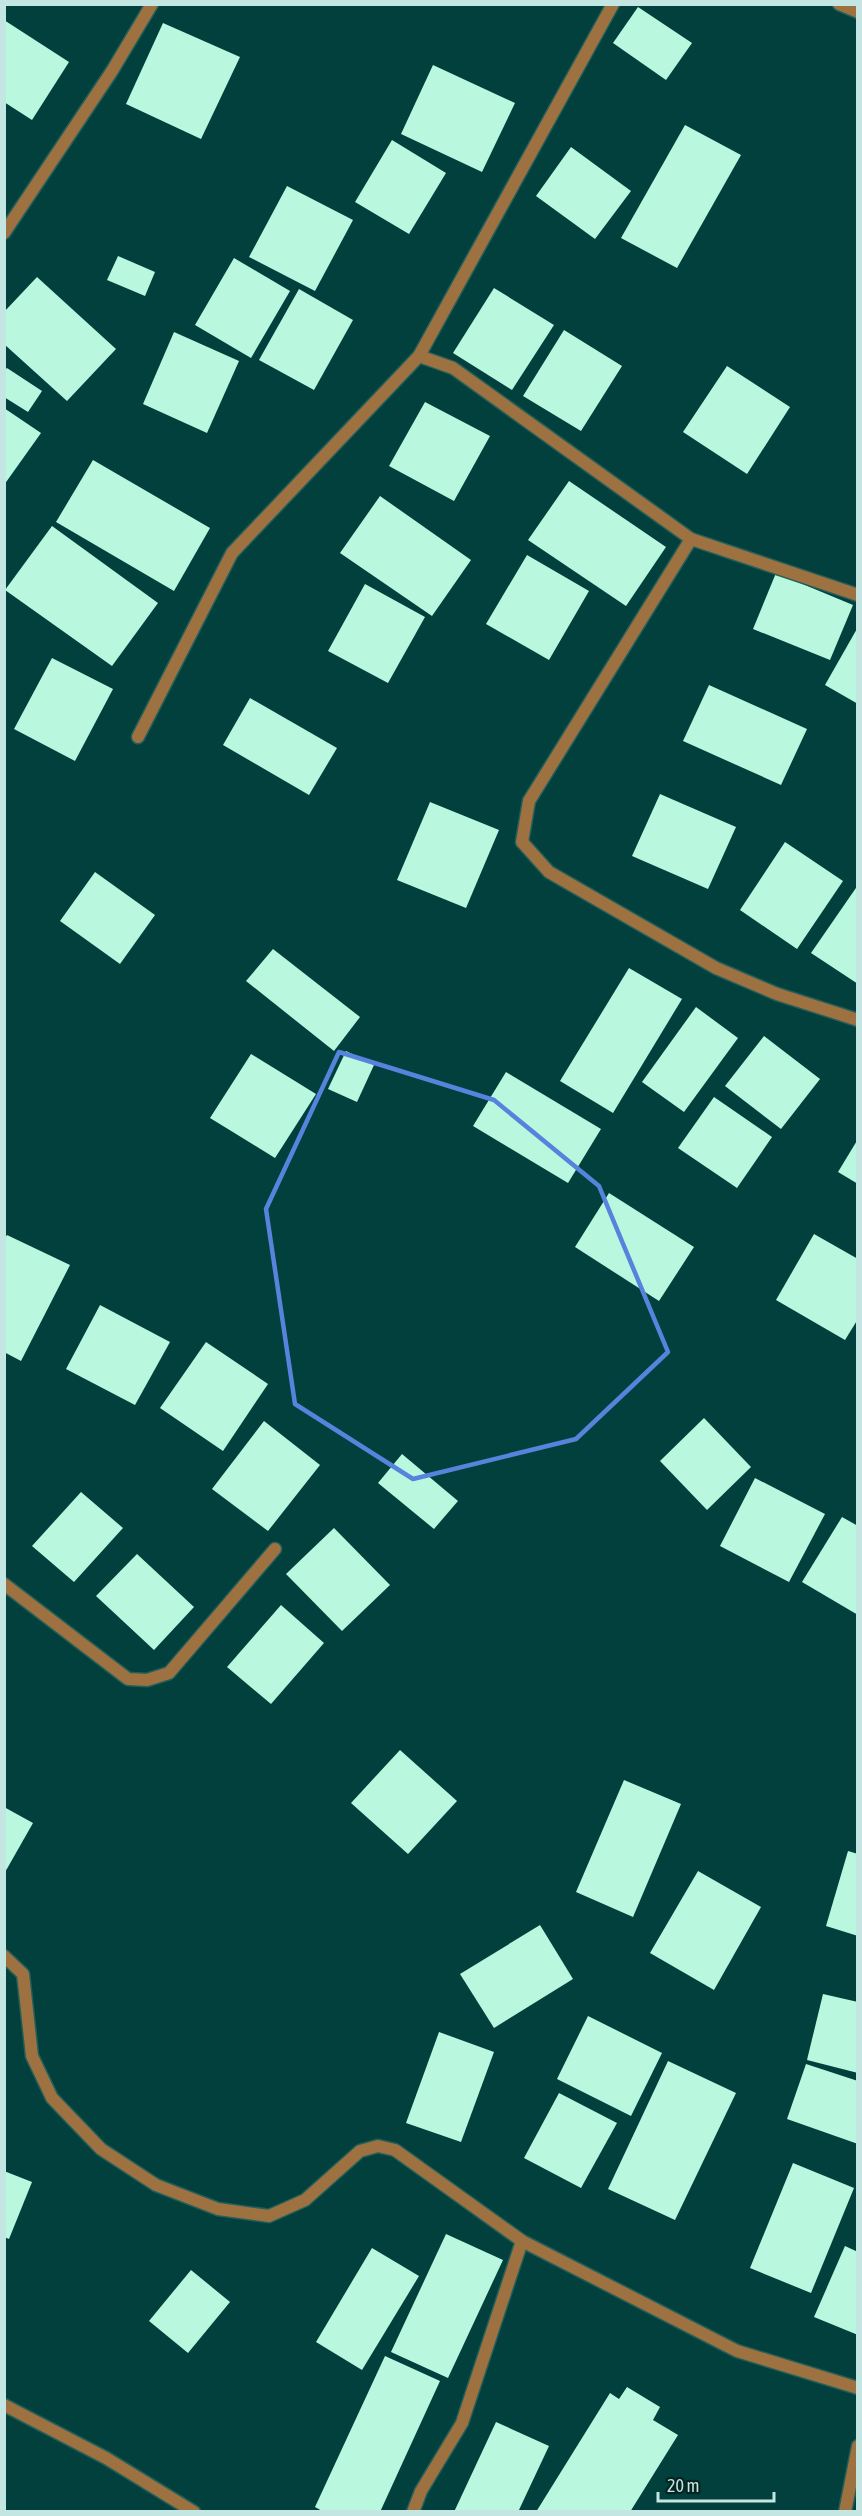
<svg xmlns="http://www.w3.org/2000/svg" width="862" height="2516" viewBox="0 0 862 2516" font-family="'Asap Condensed',sans-serif">
	<style>
		.building { fill: #b9f8df }
		.lines { fill: none; stroke-linecap: round; stroke-linejoin: round }
		.street-casing { stroke: #245e5a; stroke-width: 15 }
		.street { stroke: #9d7140; stroke-width: 12 }
		.marked { fill: none; stroke: #5783dc; stroke-width: 4.5; stroke-linejoin: round }
	</style>
	<rect width="100%" height="100%" fill="#01403c"/>
	<g class="building">
		<polygon points="638,7 692,43 666,80 613,43"/>
		<polygon points="4,20 69,62 32,120 4,102"/>
		<polygon points="163,23 240,57 201,139 126,104"/>
		<polygon points="433,65 515,103 482,172 401,134"/>
		<polygon points="685,125 741,155 677,268 621,238"/>
		<polygon points="392,140 446,173 409,234 355,202"/>
		<polygon points="571,147 631,191 595,239 536,196"/>
		<polygon points="287,186 353,220 315,291 249,257"/>
		<polygon points="118,256 155,272 145,296 107,280"/>
		<polygon points="234,258 290,291 251,358 195,325"/>
		<polygon points="37,277 116,349 67,401 4,344 4,312"/>
		<polygon points="494,288 554,325 512,390 453,353"/>
		<polygon points="299,289 353,320 314,390 259,360"/>
		<polygon points="564,330 622,366 581,431 523,396"/>
		<polygon points="174,332 239,361 207,433 143,404"/>
		<polygon points="727,366 790,407 747,474 683,432"/>
		<polygon points="7,368 42,391 28,412 4,397 4,371"/>
		<polygon points="425,402 490,436 454,501 389,466"/>
		<polygon points="4,408 41,433 4,485"/>
		<polygon points="93,460 210,528 174,591 56,522"/>
		<polygon points="569,481 666,547 626,606 528,540"/>
		<polygon points="380,496 471,560 432,616 340,553"/>
		<polygon points="52,526 158,603 112,666 5,590"/>
		<polygon points="527,555 589,591 549,660 486,624"/>
		<polygon points="776,573 853,605 830,660 753,629"/>
		<polygon points="365,584 425,617 388,683 328,651"/>
		<polygon points="858,627 858,704 825,685"/>
		<polygon points="52,658 113,689 75,761 14,729"/>
		<polygon points="709,685 807,729 781,785 683,741"/>
		<polygon points="250,698 337,748 309,795 223,745"/>
		<polygon points="660,794 736,827 708,889 632,856"/>
		<polygon points="430,802 499,830 466,908 397,880"/>
		<polygon points="785,842 843,881 797,949 740,910"/>
		<polygon points="95,872 155,915 120,964 60,921"/>
		<polygon points="858,885 858,984 811,953"/>
		<polygon points="273,949 360,1017 334,1051 246,981"/>
		<polygon points="629,968 682,999 613,1113 560,1081"/>
		<polygon points="696,1007 738,1038 684,1112 642,1082"/>
		<polygon points="764,1036 820,1079 781,1129 725,1086"/>
		<polygon points="346,1051 374,1065 357,1102 328,1089"/>
		<polygon points="251,1054 316,1094 275,1158 210,1118"/>
		<polygon points="506,1072 601,1129 568,1183 473,1126"/>
		<polygon points="714,1097 772,1137 737,1188 678,1148"/>
		<polygon points="858,1139 858,1184 838,1172"/>
		<polygon points="609,1193 694,1247 659,1301 575,1247"/>
		<polygon points="814,1234 858,1259 858,1319 845,1340 776,1300"/>
		<polygon points="7,1235 70,1265 21,1361 4,1352 4,1240"/>
		<polygon points="100,1305 170,1342 135,1405 66,1369"/>
		<polygon points="206,1342 268,1384 223,1451 160,1408"/>
		<polygon points="704,1418 751,1467 707,1510 660,1461"/>
		<polygon points="264,1421 320,1465 268,1531 212,1489"/>
		<polygon points="402,1454 458,1501 434,1529 378,1483"/>
		<polygon points="755,1478 825,1514 789,1582 720,1546"/>
		<polygon points="81,1492 123,1528 74,1582 32,1546"/>
		<polygon points="842,1517 858,1526 858,1615 802,1582"/>
		<polygon points="334,1528 390,1585 342,1631 286,1574"/>
		<polygon points="137,1554 194,1607 154,1650 96,1596"/>
		<polygon points="281,1605 324,1643 271,1704 227,1667"/>
		<polygon points="400,1750 457,1801 408,1854 351,1803"/>
		<polygon points="624,1780 681,1804 633,1917 576,1892"/>
		<polygon points="4,1807 33,1823 4,1874"/>
		<polygon points="848,1851 858,1854 858,1936 826,1926"/>
		<polygon points="698,1871 761,1907 714,1990 650,1953"/>
		<polygon points="540,1925 573,1979 494,2028 460,1974"/>
		<polygon points="823,1994 858,2002 858,2073 807,2060"/>
		<polygon points="588,2016 662,2053 631,2116 557,2079"/>
		<polygon points="439,2032 494,2052 461,2142 406,2123"/>
		<polygon points="668,2061 736,2093 675,2220 608,2189"/>
		<polygon points="806,2064 858,2081 858,2144 787,2119"/>
		<polygon points="559,2093 617,2123 581,2188 524,2158"/>
		<polygon points="793,2163 854,2188 811,2293 750,2268"/>
		<polygon points="4,2171 32,2182 9,2239 4,2237"/>
		<polygon points="446,2234 503,2260 448,2378 391,2352"/>
		<polygon points="845,2246 858,2252 858,2335 814,2317"/>
		<polygon points="372,2248 419,2276 362,2370 316,2342"/>
		<polygon points="191,2270 230,2302 188,2353 149,2321"/>
		<polygon points="385,2356 440,2381 380,2512 324,2512 315,2507"/>
		<polygon points="627,2387 660,2407 653,2420 678,2435 630,2512 536,2512 610,2393 619,2399"/>
		<polygon points="496,2422 549,2446 518,2512 454,2512"/>
	</g>
	<g class="lines">
		<defs>
			<g id="street">
				<polyline points="839,4 858,12"/>
				<polyline points="4,233 112,71 152,4"/>
				<polyline points="419,356 453,368 691,539 858,595"/>
				<polyline points="691,539 529,801 522,842 549,872 716,968 777,994 858,1020"/>
				<polyline points="138,737 232,553 419,356 613,4"/>
				<polyline points="4,1584 128,1679 147,1680 169,1673 275,1549"/>
				<polyline points="4,1956 23,1974 32,2056 52,2098 101,2149 156,2185 218,2209 269,2216 305,2200 360,2151 378,2146 395,2150 522,2241 737,2351 858,2388"/>
				<polyline points="4,2405 106,2458 194,2512"/>
				<polyline points="413,2512 421,2491 462,2423 522,2241"/>
				<polyline points="845,2512 858,2446"/>
			</g>
		</defs>
		<use href="#street" class="street-casing"/>
		<use href="#street" class="street"/>
	</g>
	<path class="marked" d="M339 1052 494 1100 599 1186 668 1352 576 1439 413 1479 295 1404 266 1209Z"/>
	<rect width="862" height="2516" fill="none" stroke="#c4e6e2" stroke-width="12"/>
	<path d="M658 2492v9h116v-9" fill="none" stroke="#c4e6e2" stroke-width="3"/>
	<text x="667" y="2492" font-size="18" fill="#c4e6e2" stroke="#052321" stroke-width="4.5" paint-order="stroke">20 m</text>
</svg>
